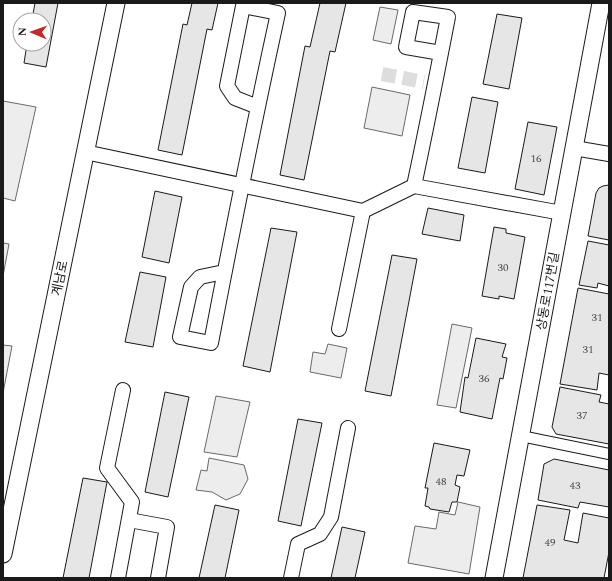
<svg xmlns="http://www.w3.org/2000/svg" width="612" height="581" viewBox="0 0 612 581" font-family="Spectral,'Noto Sans KR',serif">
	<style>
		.built { fill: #ededed; stroke: #6a6a6a }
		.building { fill: #e6e6e6; stroke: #1a1a1a }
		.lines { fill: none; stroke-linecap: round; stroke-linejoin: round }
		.minor-tunnel { stroke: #ddd; stroke-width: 14; stroke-dasharray: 14 7; stroke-linecap: butt }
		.pedestrian-casing { stroke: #1a1a1a; stroke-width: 12 }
		.minor-casing { stroke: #1a1a1a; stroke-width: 16 }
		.tertiary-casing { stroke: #1a1a1a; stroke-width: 19 }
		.pedestrian { stroke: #fff; stroke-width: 10 }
		.minor { stroke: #fff; stroke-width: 14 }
		.tertiary { stroke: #fff; stroke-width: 17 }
		.labels { text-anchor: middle; stroke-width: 3; stroke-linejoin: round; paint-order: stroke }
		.number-label { font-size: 11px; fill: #4d4d4d }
		.street-label { font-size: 13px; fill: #1a1a1a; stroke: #fff }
	</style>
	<rect width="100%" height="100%" fill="#fff"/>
	<g class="built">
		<polygon points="380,7 398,10 391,44 373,40"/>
		<polygon points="372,87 410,95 402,136 364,128"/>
		<polygon points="3,101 36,107 15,201 3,198"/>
		<polygon points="3,243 9,244 3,276"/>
		<polygon points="452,324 472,328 456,408 437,405"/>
		<polygon points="328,344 347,348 341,378 310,372 313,352 325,354"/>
		<polygon points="3,345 12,346 3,393"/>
		<polygon points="216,396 250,402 237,457 204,452"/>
		<polygon points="209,458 244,465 248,479 240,494 226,500 212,492 196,490 201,470 207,471"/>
		<polygon points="458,502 480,507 469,574 408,563 415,526 436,529 439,512 455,515"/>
	</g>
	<g class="building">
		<polygon points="35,3 58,3 46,67 24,63 27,44 44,44 44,20 32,20"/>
		<polygon points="192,3 218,3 212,30 207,29 182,155 158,150 183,24 187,25"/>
		<polygon points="320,3 346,3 335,52 330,51 304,180 280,175 305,46 310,47"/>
		<polygon points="497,14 522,18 509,89 483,84"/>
		<polygon points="472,97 498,102 485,173 458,168"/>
		<polygon points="528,122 557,127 544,195 515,189"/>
		<polygon points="609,185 609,240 588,236 596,193 599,188 603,186"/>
		<polygon points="155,191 182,197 169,263 142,257"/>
		<polygon points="428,208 464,215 460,241 422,234"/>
		<polygon points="494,227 506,229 506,233 525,237 514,299 499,296 499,299 482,296"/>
		<polygon points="271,228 297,232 270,372 243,366"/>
		<polygon points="588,241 609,245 609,286 598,283 597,288 579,285"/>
		<polygon points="392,255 417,259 391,396 365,391"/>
		<polygon points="140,272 166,277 153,347 125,342"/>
		<polygon points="578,288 609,294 609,375 599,373 597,390 560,384"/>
		<polygon points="476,338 506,344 502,357 507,358 503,379 500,378 492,419 460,412 465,377 468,378"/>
		<polygon points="560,387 601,395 599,402 609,404 609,444 556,434 552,427"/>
		<polygon points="165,392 189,397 168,497 145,492"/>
		<polygon points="298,419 322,423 301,526 278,521"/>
		<polygon points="434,443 470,450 464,476 457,475 455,485 460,487 457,502 452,502 449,512 430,509 429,507 425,506 428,488 425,488"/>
		<polygon points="554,459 609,470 609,507 580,502 578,508 538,500 544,464"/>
		<polygon points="83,478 107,482 89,578 63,578"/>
		<polygon points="215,505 239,510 225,578 199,578"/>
		<polygon points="537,505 570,510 564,540 578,543 583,513 609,518 609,552 604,578 523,578"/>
		<polygon points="342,527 365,532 355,578 331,578"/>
	</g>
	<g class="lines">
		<polyline class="minor-tunnel" points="382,74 424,82"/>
		<defs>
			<polyline id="pedestrian" points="521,436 609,454"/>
			<g id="minor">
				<polyline points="574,148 609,154"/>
				<polyline points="85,152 363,211 414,186 562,213"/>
				<path d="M414 186C426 130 437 74 448 17L413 12 406 47 441 53"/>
				<path d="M224 272 200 277 191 287 180 337 211 343C232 233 254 123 278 13L243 6 227 86 235 98 258 107"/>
				<polyline points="339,329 363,211"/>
				<polyline points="129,520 167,527 158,578"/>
				<polyline points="118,578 132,502 107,468 123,390"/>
				<polyline points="291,578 298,544 320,534 331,517 348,428"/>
			</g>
			<g id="tertiary">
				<polyline points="3,554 116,3"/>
				<polyline points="494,578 601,3"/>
			</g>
		</defs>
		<use href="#pedestrian" class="pedestrian-casing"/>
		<use href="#minor" class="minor-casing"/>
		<use href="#tertiary" class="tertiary-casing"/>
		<use href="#pedestrian" class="pedestrian"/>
		<use href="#minor" class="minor"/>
		<use href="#tertiary" class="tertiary"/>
	</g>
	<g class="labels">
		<g class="number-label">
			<text x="536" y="162">16</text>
			<text x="503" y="271">30</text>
			<text x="597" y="321">31</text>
			<text x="588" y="353">31</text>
			<text x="484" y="382">36</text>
			<text x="582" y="419">37</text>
			<text x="441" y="485">48</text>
			<text x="575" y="489">43</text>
			<text x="550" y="546">49</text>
		</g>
		<g class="street-label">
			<text transform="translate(59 278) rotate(-78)" y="5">계남로</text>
			<text transform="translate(547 291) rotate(-80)" y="5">상동로117번길</text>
		</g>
	</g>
	<rect width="612" height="581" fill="none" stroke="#1a1a1a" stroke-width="8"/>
	<g transform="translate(32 32) rotate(272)"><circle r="19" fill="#ffffff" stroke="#a3a3a3"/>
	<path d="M0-3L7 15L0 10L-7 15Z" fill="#c62828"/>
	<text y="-6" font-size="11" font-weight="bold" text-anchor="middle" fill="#1a1a1a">N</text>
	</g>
</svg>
